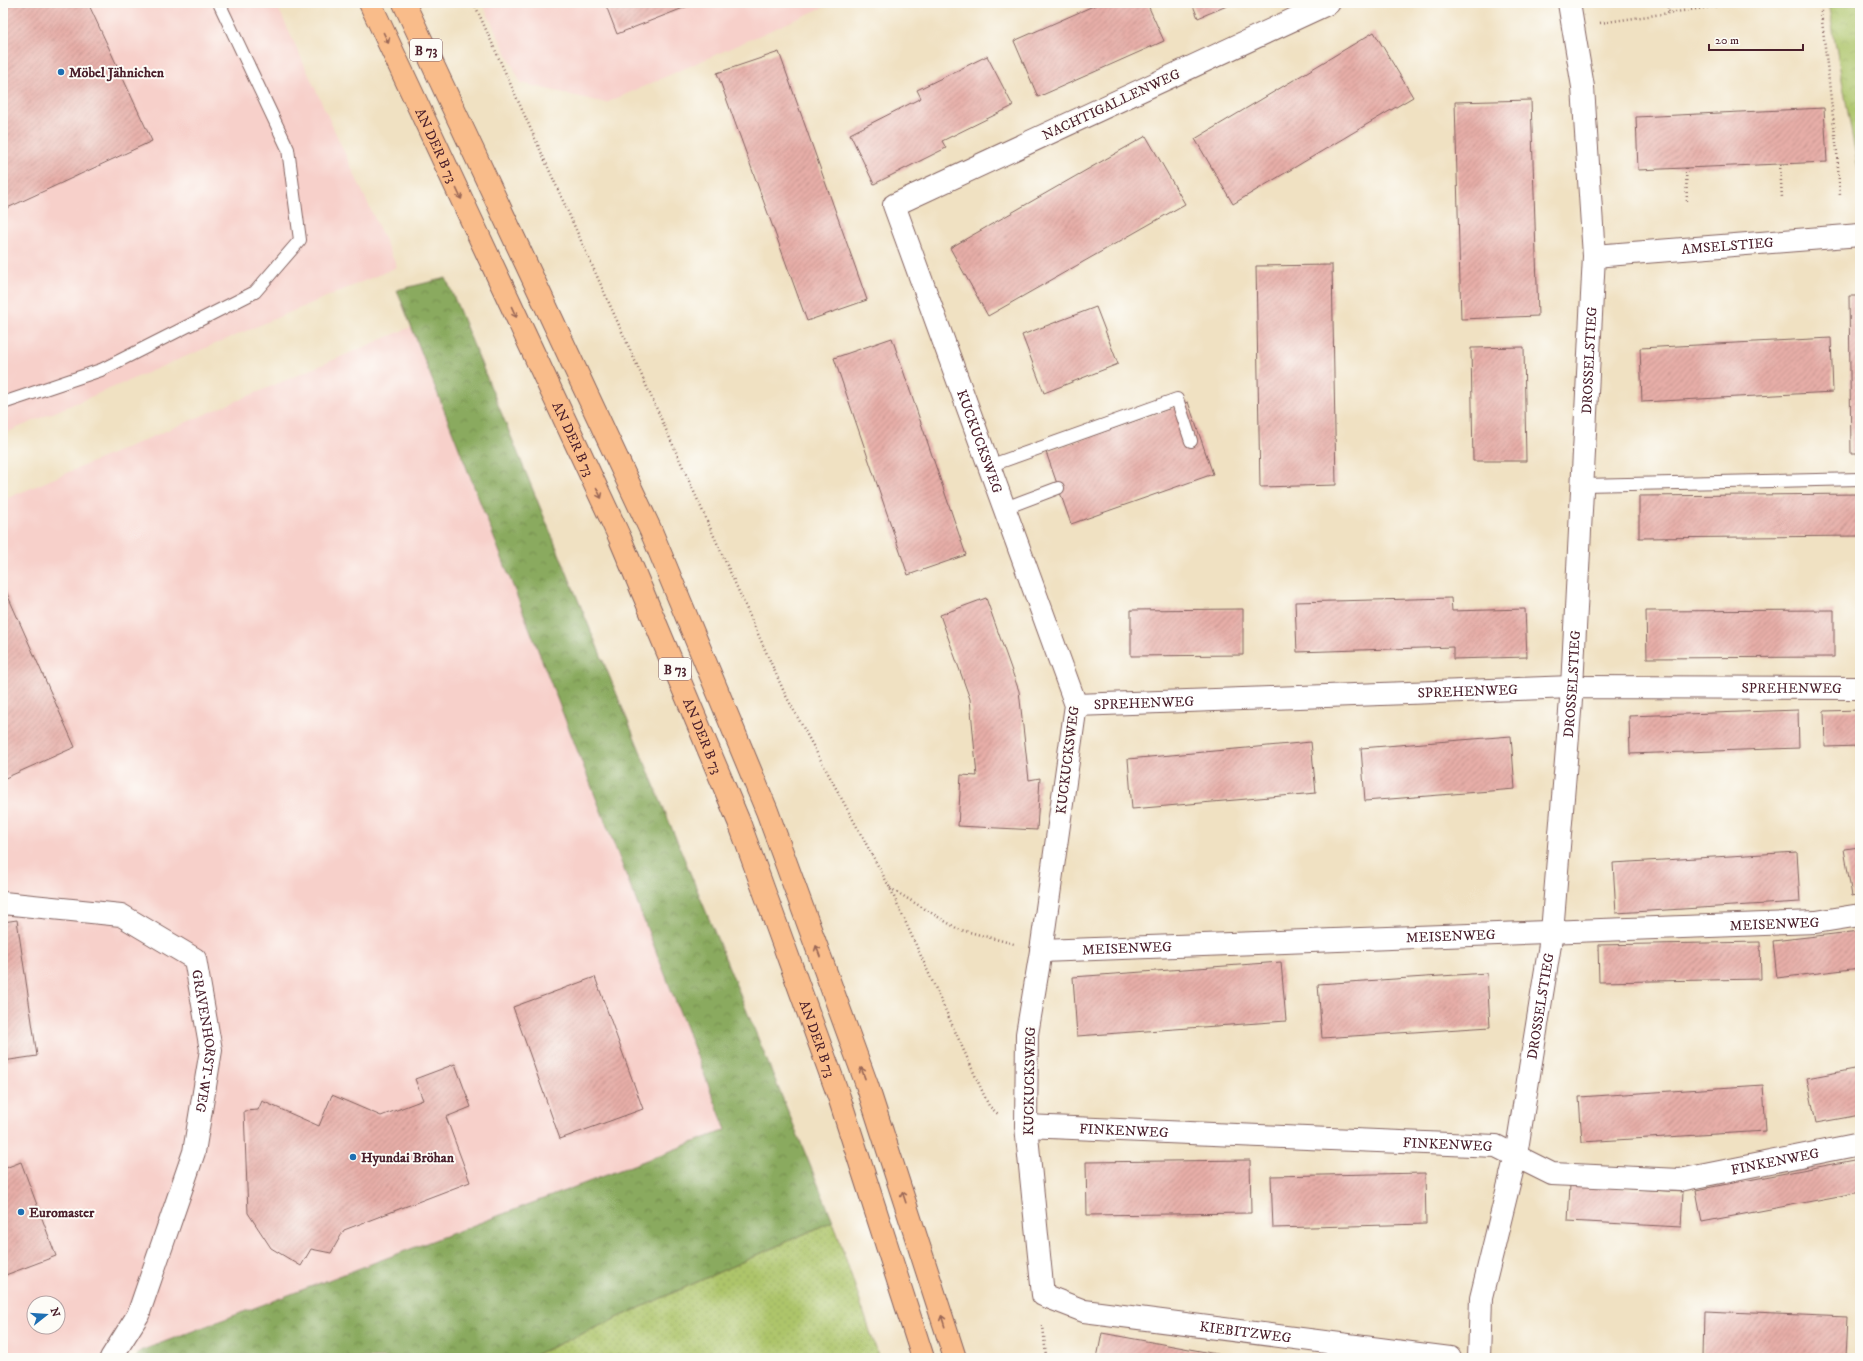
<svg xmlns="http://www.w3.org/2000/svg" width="1863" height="1361" viewBox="0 0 1863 1361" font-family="'IM FELL DW Pica',serif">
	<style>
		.built { fill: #f7d0ca; fill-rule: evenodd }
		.grass { fill: url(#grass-dots); stroke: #7c724a }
		.forest { fill: url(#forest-crowns); stroke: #6a6444 }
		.park { fill: url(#park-crowns); stroke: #7c724a }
		.building { fill: url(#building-hatch) }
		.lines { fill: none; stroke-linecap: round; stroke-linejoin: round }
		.lane-casing { stroke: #846360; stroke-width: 14 }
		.street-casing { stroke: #846360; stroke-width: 24 }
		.primary-casing { stroke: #846360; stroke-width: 24 }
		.path { stroke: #846360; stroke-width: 2.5; stroke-dasharray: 1 3; stroke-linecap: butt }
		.lane { stroke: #fff; stroke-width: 12 }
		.street { stroke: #fff; stroke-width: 22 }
		.primary { stroke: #f9bc8a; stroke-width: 22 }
		.oneway { stroke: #996656 }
		.poi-dot { fill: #1f6fb2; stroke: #fdfcf7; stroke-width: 1.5 }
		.labels { text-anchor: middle; stroke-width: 4; stroke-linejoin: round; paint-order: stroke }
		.shield { fill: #fdfcf7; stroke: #806168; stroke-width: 1 }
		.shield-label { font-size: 13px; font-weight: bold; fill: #4a1f2b }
		.poi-label { font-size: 14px; font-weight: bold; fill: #4a1f2b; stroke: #fdfcf7; text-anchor: start }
		.street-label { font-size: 14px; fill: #4a1f2b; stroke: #fdfcf7 }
	</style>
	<defs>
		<pattern id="grass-dots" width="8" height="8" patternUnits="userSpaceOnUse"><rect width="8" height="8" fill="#adc56a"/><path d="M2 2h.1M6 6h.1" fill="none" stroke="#96a95c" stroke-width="1.8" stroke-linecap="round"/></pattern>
		<pattern id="forest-crowns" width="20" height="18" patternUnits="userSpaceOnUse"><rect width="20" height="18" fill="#8aaa5e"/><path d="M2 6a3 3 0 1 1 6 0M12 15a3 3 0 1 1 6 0" fill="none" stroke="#738a4e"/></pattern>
		<pattern id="park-crowns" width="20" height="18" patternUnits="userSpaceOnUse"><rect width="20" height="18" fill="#adc56a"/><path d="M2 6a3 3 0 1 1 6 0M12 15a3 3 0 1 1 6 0" fill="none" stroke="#96a95c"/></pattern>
		<pattern id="building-hatch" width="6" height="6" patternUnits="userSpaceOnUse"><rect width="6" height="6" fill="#e7aea8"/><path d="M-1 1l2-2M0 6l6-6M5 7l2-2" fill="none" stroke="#bd8d89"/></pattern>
	</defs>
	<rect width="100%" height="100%" fill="#fdfcf7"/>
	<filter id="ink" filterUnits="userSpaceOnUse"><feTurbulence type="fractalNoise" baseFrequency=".025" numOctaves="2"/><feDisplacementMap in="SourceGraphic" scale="8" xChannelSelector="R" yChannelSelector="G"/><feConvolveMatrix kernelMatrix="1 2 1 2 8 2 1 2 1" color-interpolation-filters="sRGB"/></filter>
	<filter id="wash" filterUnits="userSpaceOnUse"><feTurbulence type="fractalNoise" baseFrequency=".012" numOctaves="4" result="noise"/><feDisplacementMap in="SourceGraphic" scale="16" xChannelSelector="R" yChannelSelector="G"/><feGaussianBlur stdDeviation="0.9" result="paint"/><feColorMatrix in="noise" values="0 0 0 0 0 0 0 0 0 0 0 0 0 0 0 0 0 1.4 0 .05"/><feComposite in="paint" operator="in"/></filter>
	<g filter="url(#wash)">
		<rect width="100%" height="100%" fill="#f0e1c2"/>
		<g class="built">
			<polygon points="3,3 276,3 397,267 3,434"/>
			<polygon points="482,3 833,3 606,103 521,83"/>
			<path d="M411 327 727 1130 121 1358H3V500ZM34 1303H58V1327H34Z"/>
		</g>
		<polygon class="grass" points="833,1221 879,1358 528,1358"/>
		<polygon class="forest" points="446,278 833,1221 528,1358 136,1358 140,1351 726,1130 397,290"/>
		<polygon class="park" points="1828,3 1860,3 1860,179"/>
		<g id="blocks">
			<g class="building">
				<polygon points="3,3 88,3 152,141 3,210"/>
				<polygon points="605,3 696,3 617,34"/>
				<polygon points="1100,3 1147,3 1164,41 1038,97 1014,41"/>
				<polygon points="1192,3 1234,3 1198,18"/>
				<polygon points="1374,32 1413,97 1233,204 1195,139"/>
				<polygon points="779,52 867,300 807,321 717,73"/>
				<polygon points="987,56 1013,106 942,141 946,148 874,184 850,134 921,98 917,90"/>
				<polygon points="1531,100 1538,316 1461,319 1455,102"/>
				<polygon points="1824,108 1827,162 1638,170 1636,117"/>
				<polygon points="1146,136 1185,204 988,316 950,248"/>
				<polygon points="1332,265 1336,485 1260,487 1256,266"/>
				<polygon points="1849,296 1860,296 1860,454 1851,454"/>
				<polygon points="1096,307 1118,364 1044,393 1022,335"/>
				<polygon points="892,338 966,555 908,575 834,358"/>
				<polygon points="1831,338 1833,392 1642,402 1640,348"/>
				<polygon points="1524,347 1526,461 1473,461 1471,348"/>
				<polygon points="1188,402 1213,474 1071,524 1046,452"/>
				<polygon points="1860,494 1860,536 1639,538 1639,496"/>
				<polygon points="3,585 75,747 3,779"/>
				<polygon points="986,598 1019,691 1029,780 1040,778 1037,830 958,826 961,775 977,776 970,699 940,615"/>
				<polygon points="1451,598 1452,611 1525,609 1527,657 1453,659 1453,647 1297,652 1295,602"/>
				<polygon points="1243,609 1243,655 1131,656 1131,610"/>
				<polygon points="1834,610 1834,657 1647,658 1646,611"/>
				<polygon points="1798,710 1799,748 1630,754 1629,716"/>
				<polygon points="1860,710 1860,746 1825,747 1824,711"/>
				<polygon points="1511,736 1515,789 1365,801 1361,748"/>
				<polygon points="1311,742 1316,793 1132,809 1128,759"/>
				<polygon points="1860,847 1860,894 1852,896 1844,849"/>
				<polygon points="1797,852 1800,902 1616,913 1613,863"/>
				<polygon points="17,920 37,1056 3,1061 3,922"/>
				<polygon points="1860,931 1860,968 1777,978 1773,941"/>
				<polygon points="1760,942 1761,979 1599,982 1598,945"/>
				<polygon points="1281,962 1286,1021 1077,1036 1073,977"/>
				<polygon points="1487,973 1490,1027 1322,1038 1318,984"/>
				<polygon points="595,977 643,1109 560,1139 513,1007"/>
				<polygon points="455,1064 471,1107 446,1117 470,1182 344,1230 331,1253 311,1249 301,1266 271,1248 248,1213 244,1111 258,1110 262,1101 319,1126 332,1095 381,1116 423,1100 415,1079"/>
				<polygon points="1860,1068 1860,1115 1816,1123 1807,1078"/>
				<polygon points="1763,1085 1766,1131 1582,1142 1579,1097"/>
				<polygon points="1860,1159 1860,1192 1702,1222 1696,1190"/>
				<polygon points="1250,1160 1251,1213 1087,1215 1086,1162"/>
				<polygon points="21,1162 56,1256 3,1276 3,1169"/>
				<polygon points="1425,1173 1426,1224 1273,1228 1271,1176"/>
				<polygon points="1570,1185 1683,1192 1681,1227 1568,1221"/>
				<polygon points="1704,1311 1847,1317 1845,1358 1703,1358"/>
				<polygon points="1102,1333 1233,1357 1233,1358 1097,1358"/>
			</g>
		</g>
	</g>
	<g filter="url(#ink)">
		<use href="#blocks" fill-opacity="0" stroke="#846360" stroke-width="1"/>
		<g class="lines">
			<defs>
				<g id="lane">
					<polyline points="3,403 101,370 255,292 300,240 288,149 219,3"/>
					<polyline points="989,466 1177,399 1191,441"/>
					<polyline points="1583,485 1860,479"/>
					<polyline points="1005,508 1058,488"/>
				</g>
				<g id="street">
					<path id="s1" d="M1329 3 894 205 1076 705 1041 951 1027 1034 1026 1126 1043 1295 1084 1311 1450 1358"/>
					<path id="s2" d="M1594 256 1860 235"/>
					<path id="s3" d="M1076 705 1572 687 1860 688"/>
					<path id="s4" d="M3 903 121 915 195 959 211 1050 194 1152 138 1315 111 1358"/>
					<path id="s5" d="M1041 951 1816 922 1860 915"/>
					<path id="s6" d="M1026 1126 1496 1146 1552 1174 1680 1180 1860 1144"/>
					<path id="s7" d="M1479 1358 1481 1298 1516 1155 1552 932 1572 687 1594 256 1583 87 1569 3"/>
				</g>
				<g id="primary">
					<path id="s8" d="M370 3 619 536 739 822 839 1097 923 1358"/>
					<polyline points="404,3 651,531 767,811 867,1085 955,1358"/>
				</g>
			</defs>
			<use href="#lane" class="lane-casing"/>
			<use href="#street" class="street-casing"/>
			<use href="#primary" class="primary-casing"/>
			<g class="path">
				<polyline points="474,3 785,694 890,888 989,1106 998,1114"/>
				<polyline points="1667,3 1669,13"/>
				<polyline points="1820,3 1837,152 1840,196"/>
				<polyline points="1600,23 1738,3"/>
				<polyline points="1780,164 1782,198"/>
				<polyline points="1686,168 1687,203"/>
				<polyline points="890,888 958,929 1014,944"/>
				<polyline points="1043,1325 1046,1358"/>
			</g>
			<use href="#lane" class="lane"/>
			<use href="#street" class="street"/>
			<use href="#primary" class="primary"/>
		</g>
		<defs><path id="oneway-shaft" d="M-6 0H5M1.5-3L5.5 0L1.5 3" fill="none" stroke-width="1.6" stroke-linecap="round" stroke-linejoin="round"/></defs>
		<g class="oneway">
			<use href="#oneway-shaft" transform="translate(386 38) rotate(65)"/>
			<use href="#oneway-shaft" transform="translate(459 194) rotate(65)"/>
			<use href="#oneway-shaft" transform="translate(514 312) rotate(65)"/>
			<use href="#oneway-shaft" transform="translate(599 493) rotate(65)"/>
			<use href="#oneway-shaft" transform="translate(818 951) rotate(-110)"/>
			<use href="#oneway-shaft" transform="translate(863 1073) rotate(-110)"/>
			<use href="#oneway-shaft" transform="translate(904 1197) rotate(-108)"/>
			<use href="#oneway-shaft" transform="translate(943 1321) rotate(-107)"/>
		</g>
	</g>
	<g class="poi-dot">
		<circle cx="61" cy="72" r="4"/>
		<circle cx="353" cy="1157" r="4"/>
		<circle cx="21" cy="1212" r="4"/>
	</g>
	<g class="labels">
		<g class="shield">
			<rect x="410" y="39" width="32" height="22" rx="3"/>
			<rect x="659" y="658" width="32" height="22" rx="3"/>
		</g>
		<g class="shield-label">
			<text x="426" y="55">B 73</text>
			<text x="675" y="674">B 73</text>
		</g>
		<g class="poi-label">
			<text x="69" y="77">Möbel Jähnichen</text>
			<text x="361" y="1162">Hyundai Bröhan</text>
			<text x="29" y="1217">Euromaster</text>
		</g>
		<g class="street-label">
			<text transform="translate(1111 104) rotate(-25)" y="5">NACHTIGALLENWEG</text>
			<text dy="5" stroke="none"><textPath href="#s8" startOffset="157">AN DER B 73</textPath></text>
			<text dy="5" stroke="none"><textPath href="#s2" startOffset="134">AMSELSTIEG</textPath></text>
			<text dy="5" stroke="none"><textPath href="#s7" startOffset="1006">DROSSELSTIEG</textPath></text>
			<text dy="5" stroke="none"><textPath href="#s8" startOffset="481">AN DER B 73</textPath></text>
			<text dy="5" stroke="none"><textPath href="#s1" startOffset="731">KUCKUCKSWEG</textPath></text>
			<text dy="5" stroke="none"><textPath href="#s7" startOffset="682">DROSSELSTIEG</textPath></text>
			<text dy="5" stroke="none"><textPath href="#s3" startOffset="716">SPREHENWEG</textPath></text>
			<text dy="5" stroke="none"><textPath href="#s3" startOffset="392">SPREHENWEG</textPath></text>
			<text dy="5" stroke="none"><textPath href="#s3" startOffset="68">SPREHENWEG</textPath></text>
			<text dy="5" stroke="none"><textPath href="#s8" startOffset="805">AN DER B 73</textPath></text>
			<text transform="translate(1067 760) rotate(-83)" y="5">KUCKUCKSWEG</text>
			<text dy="5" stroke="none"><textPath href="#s5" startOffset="734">MEISENWEG</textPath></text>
			<text dy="5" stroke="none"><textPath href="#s5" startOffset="410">MEISENWEG</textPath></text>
			<text dy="5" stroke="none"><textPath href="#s5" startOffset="86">MEISENWEG</textPath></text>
			<text dy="5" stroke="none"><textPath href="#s7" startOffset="358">DROSSELSTIEG</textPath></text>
			<text dy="5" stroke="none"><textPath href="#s8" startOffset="1129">AN DER B 73</textPath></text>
			<text dy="5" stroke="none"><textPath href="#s4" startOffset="288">GRAVENHORST-WEG</textPath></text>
			<text transform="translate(1029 1081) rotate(-89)" y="5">KUCKUCKSWEG</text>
			<text dy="5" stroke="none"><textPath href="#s6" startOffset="98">FINKENWEG</textPath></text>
			<text dy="5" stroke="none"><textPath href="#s6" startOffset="422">FINKENWEG</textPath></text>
			<text dy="5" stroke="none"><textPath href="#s6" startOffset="758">FINKENWEG</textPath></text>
			<text dy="5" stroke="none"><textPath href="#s1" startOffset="1813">KIEBITZWEG</textPath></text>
		</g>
	</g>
	<rect width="1863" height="1361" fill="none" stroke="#fdfcf7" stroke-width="16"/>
	<g transform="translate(46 1315) rotate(73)"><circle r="19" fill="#fdfcf7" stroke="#b5a4a5"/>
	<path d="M0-3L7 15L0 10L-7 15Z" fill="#1f6fb2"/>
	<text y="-6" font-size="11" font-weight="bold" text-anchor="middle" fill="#4a1f2b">N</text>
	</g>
	<path d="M1709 44v6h94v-6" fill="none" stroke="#4a1f2b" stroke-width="2"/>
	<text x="1715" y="44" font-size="12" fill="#4a1f2b" stroke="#fdfcf7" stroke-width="3" paint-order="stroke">20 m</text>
</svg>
